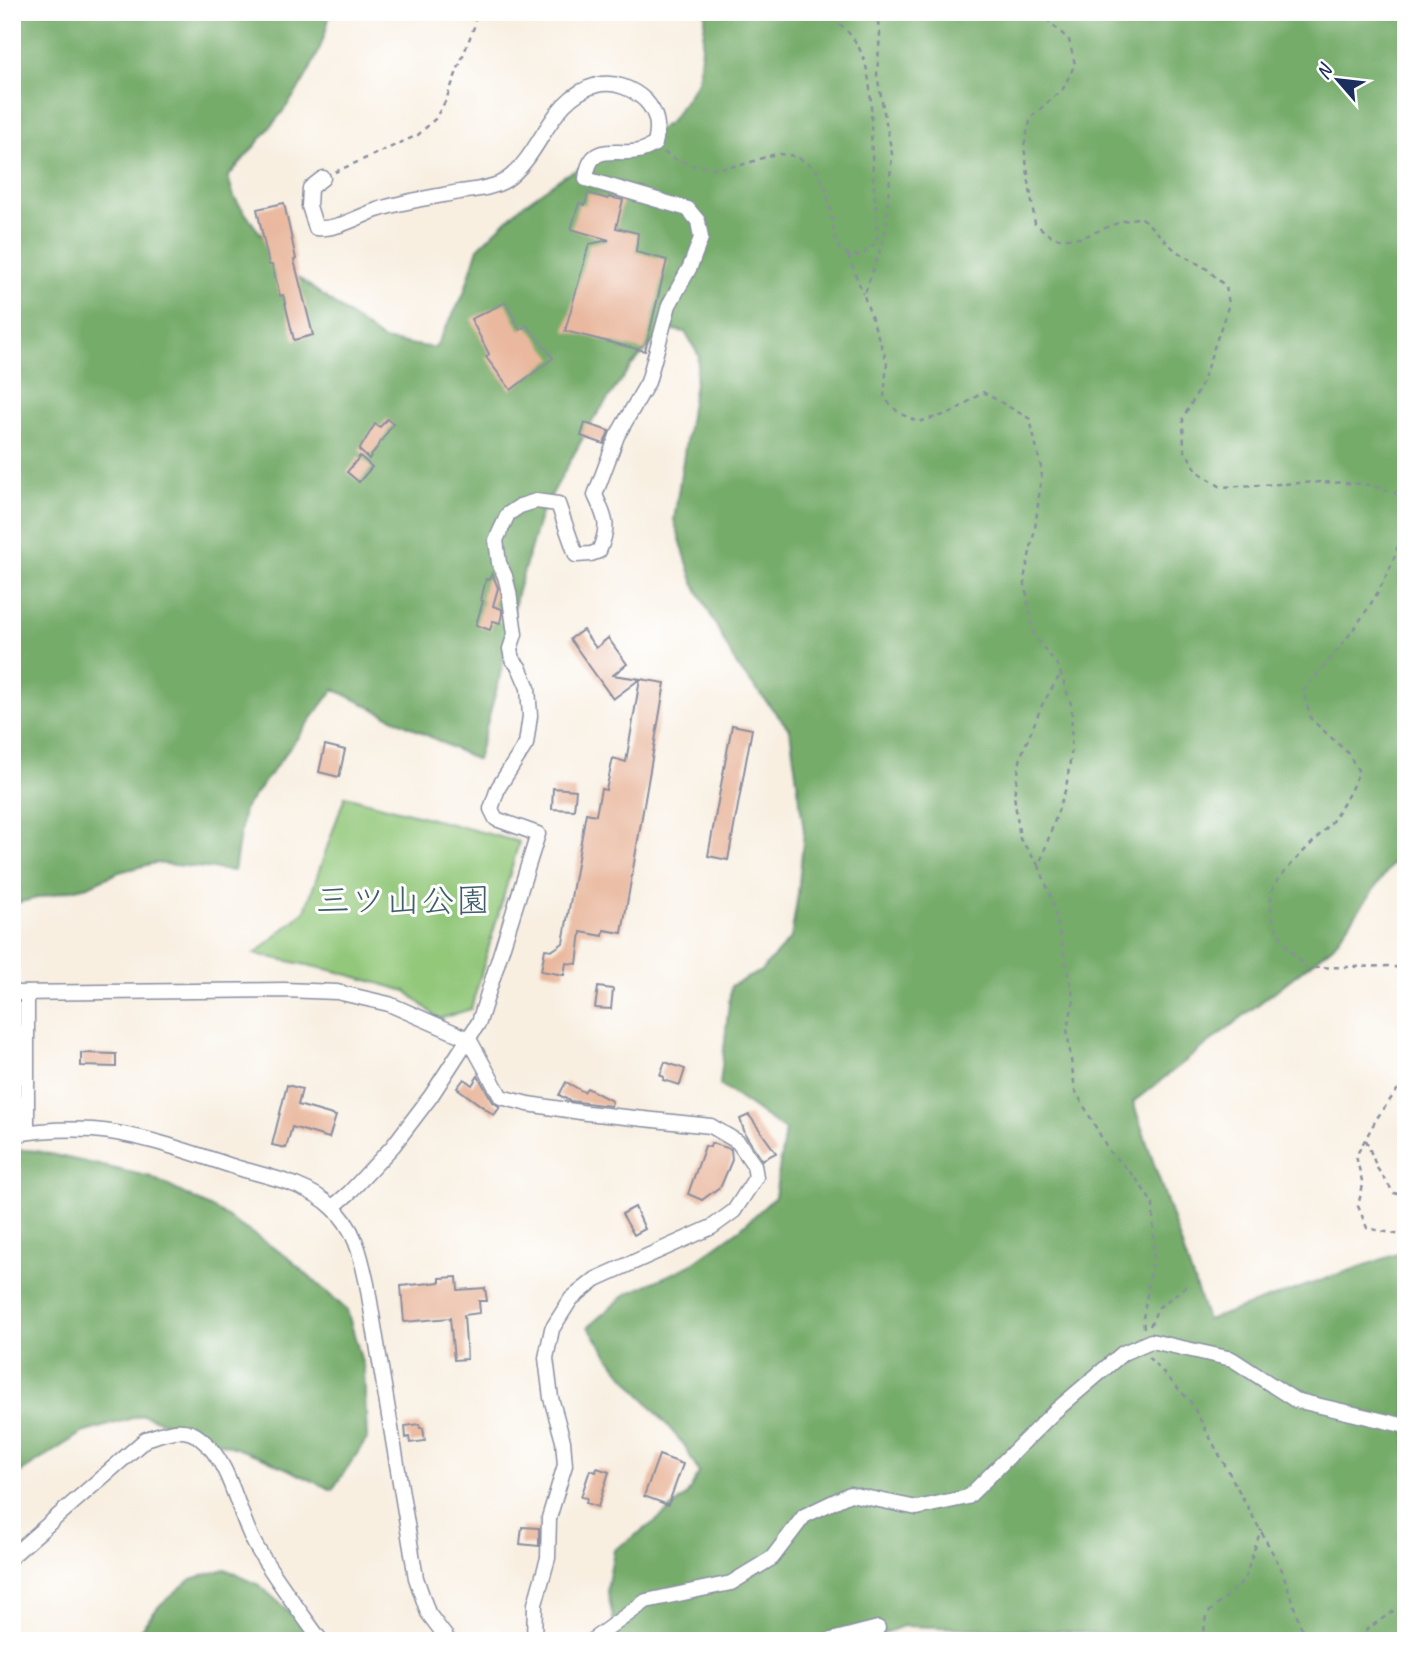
<svg xmlns="http://www.w3.org/2000/svg" width="1418" height="1653" viewBox="0 0 1418 1653" font-family="Caveat,'Klee One',sans-serif">
	<style>
		.green { fill: #93c87a; stroke: #577c6c; stroke-width: 2 }
		.forest { fill: #76ac6a; stroke: #486e64; stroke-width: 2 }
		.building { fill: #e9b89e }
		.lines { fill: none; stroke-linecap: round; stroke-linejoin: round }
		.minor-casing { stroke: #8a8fa0; stroke-width: 17 }
		.path { stroke: #8a8fa0; stroke-width: 2.5; stroke-dasharray: 5 5; stroke-linecap: butt }
		.minor { stroke: #fff; stroke-width: 14 }
		.labels { text-anchor: middle; stroke-width: 6; stroke-linejoin: round; paint-order: stroke }
		.park-label { font-size: 35px; fill: #3f5d66; stroke: #fff }
	</style>
	<rect width="100%" height="100%" fill="#fff"/>
	<filter id="ink" filterUnits="userSpaceOnUse"><feTurbulence type="fractalNoise" baseFrequency=".0143" numOctaves="2"/><feDisplacementMap in="SourceGraphic" scale="14" xChannelSelector="R" yChannelSelector="G"/><feConvolveMatrix kernelMatrix="1 2 1 2 8 2 1 2 1" color-interpolation-filters="sRGB"/></filter>
	<filter id="wash" filterUnits="userSpaceOnUse"><feTurbulence type="fractalNoise" baseFrequency=".00686" numOctaves="4" result="noise"/><feDisplacementMap in="SourceGraphic" scale="28" xChannelSelector="R" yChannelSelector="G"/><feGaussianBlur stdDeviation="1.57" result="paint"/><feColorMatrix in="noise" values="0 0 0 0 0 0 0 0 0 0 0 0 0 0 0 0 0 1.4 0 .05"/><feComposite in="paint" operator="in"/></filter>
	<g filter="url(#wash)">
		<rect width="100%" height="100%" fill="#f8efe1"/>
		<polygon class="green" points="345,796 519,842 471,1009 439,1019 406,991 335,971 255,954 305,911"/>
		<g class="forest">
			<path d="M12 12H330C319 78 270 128 228 177L234 197 256 228 295 275 383 340 435 348 463 296 478 248 519 208 565 175 631 146 670 122 698 81 706 12H1406V845L1333 946 1133 1102 1207 1320 1406 1251V1641H1170L1166 1639 1061 1631 903 1626 864 1641H618L607 1589 614 1550 656 1521 687 1495 699 1473 685 1446 615 1365 588 1327 626 1294 687 1267 741 1228 775 1197 785 1130 720 1085 731 986 761 971 791 938 798 894 804 831 790 730 737 666 693 581 674 520 699 356 685 332 666 329 631 366 591 423 540 516 517 594 499 680 477 760 334 689 244 809 234 871 155 863 119 872 88 886 12 904Z"/>
			<polygon points="12,1149 37,1151 151,1177 218,1211 286,1256 347,1310 364,1369 367,1439 332,1490 264,1458 143,1415 82,1433 12,1478"/>
			<polygon points="225,1569 259,1585 323,1641 131,1641 160,1605 191,1579"/>
		</g>
		<g id="blocks">
			<g class="building">
				<polygon points="588,193 608,199 609,197 623,200 616,228 638,233 636,252 667,260 645,351 565,331 589,244 609,240 571,229 579,203 585,205"/>
				<polygon points="284,203 296,259 294,260 313,335 294,340 283,295 280,296 272,265 269,265 257,209"/>
				<polygon points="506,302 520,330 527,325 553,358 511,390 486,357 489,354 471,319"/>
				<polygon points="387,419 393,424 369,459 359,450 375,424 380,427"/>
				<polygon points="585,423 609,431 604,444 581,436"/>
				<polygon points="360,456 372,467 359,482 347,472"/>
				<polygon points="492,573 498,588 493,606 502,609 502,614 500,623 493,621 490,630 476,625 483,601 481,600 486,579 489,580"/>
				<polygon points="583,630 596,648 608,638 627,664 613,675 640,679 613,699 570,639"/>
				<polygon points="640,679 665,683 622,933 604,930 603,936 581,932 577,964 566,963 564,975 541,971 545,949 553,950 563,943 586,813 596,815 601,789 606,790 613,758 626,762"/>
				<polygon points="732,725 752,729 728,860 708,856"/>
				<polygon points="325,745 345,750 339,777 319,772"/>
				<polygon points="553,788 576,790 574,810 552,809"/>
				<polygon points="598,987 613,989 611,1009 595,1008"/>
				<polygon points="81,1053 116,1054 116,1067 81,1066"/>
				<polygon points="665,1062 685,1069 680,1085 663,1080 664,1077 660,1075"/>
				<polygon points="478,1076 493,1102 500,1107 494,1115 457,1088 464,1079 472,1085"/>
				<polygon points="566,1082 584,1092 587,1088 612,1101 611,1106 570,1101 559,1095"/>
				<polygon points="287,1085 302,1089 298,1105 336,1116 329,1138 292,1127 286,1148 272,1145"/>
				<polygon points="749,1115 776,1153 762,1160 746,1136 740,1119"/>
				<polygon points="711,1143 731,1149 732,1160 721,1186 702,1200 688,1194 705,1146 710,1147"/>
				<polygon points="635,1207 645,1229 634,1235 622,1214"/>
				<polygon points="457,1277 458,1290 485,1288 487,1301 479,1301 480,1313 464,1315 467,1359 454,1360 450,1318 404,1322 401,1286 440,1282 440,1278"/>
				<polygon points="419,1424 420,1428 423,1428 425,1441 410,1443 409,1437 406,1438 405,1426"/>
				<polygon points="659,1455 683,1464 668,1505 644,1496"/>
				<polygon points="597,1468 609,1472 598,1507 586,1503 587,1498 581,1497 590,1470 596,1472"/>
				<polygon points="522,1527 539,1528 539,1546 520,1544"/>
			</g>
		</g>
	</g>
	<g filter="url(#ink)">
		<use href="#blocks" fill-opacity="0" stroke="#8a8fa0" stroke-width="2"/>
		<g class="lines">
			<defs>
				<g id="minor">
					<path d="M323 178 310 188 309 206 316 228C337 230 357 217 377 210 403 201 433 197 460 192 474 190 494 188 506 180 543 154 549 97 597 85 614 81 632 88 645 100 658 114 659 127 655 144 650 147 644 150 639 151 613 156 590 141 586 179L688 209 698 221 701 238 690 267 669 305 648 382 617 436 595 495C606 519 610 526 599 551L591 554 576 555 558 504 536 501 520 506 508 514 496 540 499 563 505 576 509 592 515 634 510 649 512 659 519 667 528 688 530 716 526 744 498 788 491 809 496 819 538 834 479 1022 431 1096 393 1146 349 1193 333 1207"/>
					<polyline points="12,993 284,990 337,992 389,1004 469,1039 501,1097 528,1104 587,1113 711,1126 738,1142 754,1165 756,1177 734,1211 712,1227 596,1279 571,1299 552,1329 546,1358 551,1398 563,1441 565,1465 549,1518 548,1558 535,1604 534,1641"/>
					<polyline points="27,1132 27,993"/>
					<path d="M12 1135C37 1130 67 1129 93 1130 142 1134 192 1153 238 1168 269 1177 308 1184 332 1207 355 1227 361 1256 367 1284L416 1578 428 1613 449 1641"/>
					<path d="M12 1556 146 1439C165 1433 184 1424 201 1439 232 1463 238 1517 257 1548 276 1580 299 1610 321 1641"/>
					<polyline points="591,1641 646,1601 731,1583 772,1558 804,1516 850,1494 917,1508 968,1497 1054,1412 1123,1353 1151,1341 1232,1359 1295,1400 1406,1426"/>
					<polyline points="828,1641 878,1628"/>
				</g>
			</defs>
			<use href="#minor" class="minor-casing"/>
			<g class="path">
				<polyline points="876,12 880,34 877,75 892,154 885,235 864,296 887,362 884,398 899,413 918,422 951,413 983,392 1030,419 1042,472 1035,529 1024,579 1034,635 1058,666 1072,707 1071,755 1066,788 1039,866 1052,900 1074,1000 1067,1029 1075,1090 1109,1151 1135,1177 1153,1204 1154,1253 1143,1318 1144,1328"/>
				<polyline points="1039,12 1069,40 1075,64 1063,89 1031,117 1024,146 1035,224 1054,238 1081,238 1120,222 1141,217 1176,251 1207,269 1226,287 1229,304 1200,388 1183,418 1184,449 1198,472 1221,487 1322,482 1365,484 1406,496"/>
				<path d="M664 152C683 167 712 170 736 166 764 161 777 144 807 163 828 176 830 209 834 231 835 235 836 243 838 246 843 255 853 255 861 256L877 242C877 212 873 184 872 155 869 114 878 64 847 31 840 23 829 18 821 12"/>
				<polyline points="335,172 418,135 435,119 446,100 474,27 476,12"/>
				<polyline points="848,255 863,294"/>
				<path d="M1406 507C1399 581 1349 637 1303 691L1311 719 1348 753 1359 772C1351 790 1342 808 1330 824 1320 836 1276 877 1273 888 1264 920 1285 948 1307 968L1391 966 1406 970"/>
				<polyline points="1039,866 1020,839 1014,795 1021,756 1042,705 1060,675"/>
				<polyline points="1406,1071 1400,1086 1377,1118 1356,1156 1363,1185 1358,1206 1367,1228 1406,1236"/>
				<polyline points="1366,1140 1377,1168 1394,1193 1406,1196"/>
				<polyline points="1150,1326 1158,1308 1186,1286"/>
				<polyline points="1148,1357 1190,1401 1282,1570 1300,1625 1309,1641"/>
				<polyline points="1203,1641 1206,1615 1244,1581 1261,1529"/>
				<polyline points="1362,1641 1367,1629 1406,1603"/>
			</g>
			<use href="#minor" class="minor"/>
		</g>
	</g>
	<g class="labels">
		<g class="park-label">
			<text x="403" y="912">三ツ山公園</text>
		</g>
	</g>
	<rect width="1418" height="1653" fill="none" stroke="#fff" stroke-width="42"/>
	<g transform="translate(1338 80) rotate(298)" stroke="#ffffff" stroke-width="5" paint-order="stroke">
	<path d="M0-5L12 26L0 18L-12 26Z" fill="#1b2f5e"/>
	<text y="-10" font-size="19" font-weight="bold" text-anchor="middle" fill="#1b2f5e">N</text>
	</g>
</svg>
